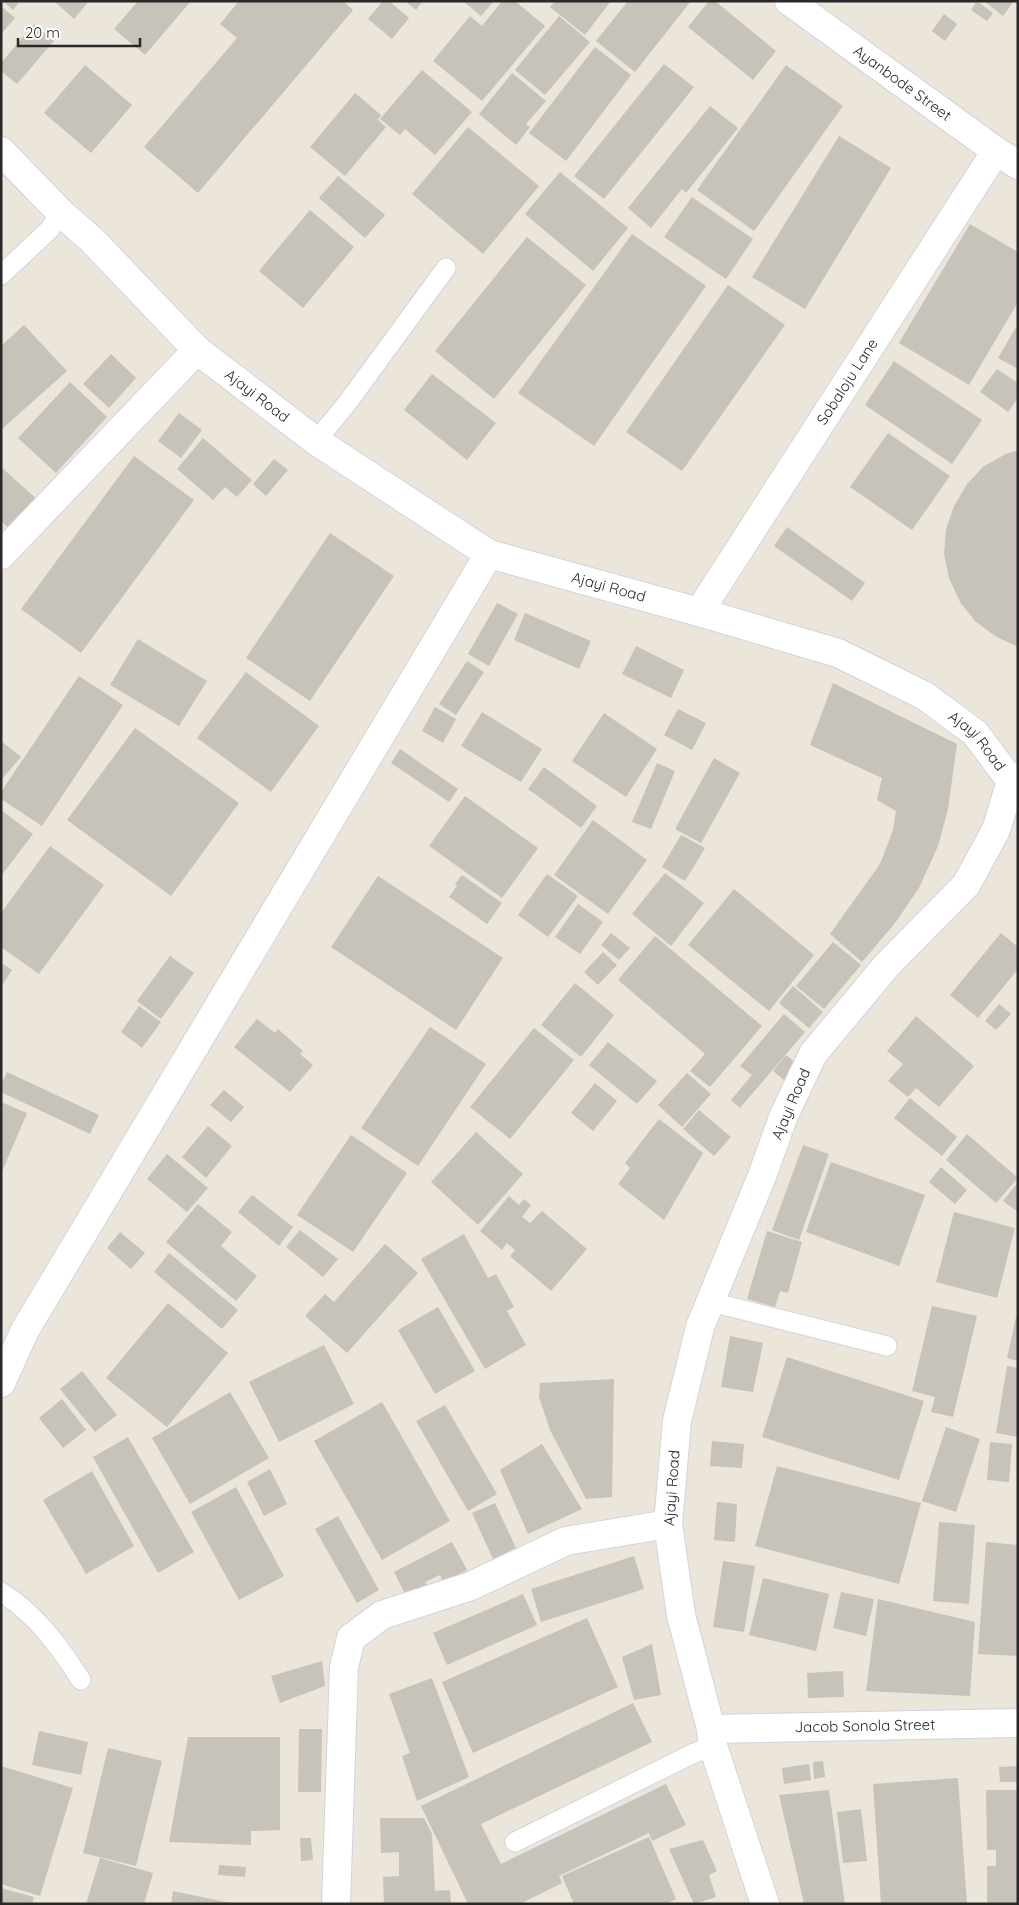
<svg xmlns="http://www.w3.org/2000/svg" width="1019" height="1905" viewBox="0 0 1019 1905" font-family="Quicksand,sans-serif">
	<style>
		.building { fill: #c7c2ba }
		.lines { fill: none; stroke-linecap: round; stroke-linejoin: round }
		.service-casing { stroke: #d0d3e3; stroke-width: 21 }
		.minor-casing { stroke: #d0d3e3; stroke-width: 30 }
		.service { stroke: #fff; stroke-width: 19 }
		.minor { stroke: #fff; stroke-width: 28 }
		.labels { text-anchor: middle; stroke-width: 4; stroke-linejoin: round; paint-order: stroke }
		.street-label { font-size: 15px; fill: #292929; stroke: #fff }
	</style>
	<rect width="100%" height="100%" fill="#ece5da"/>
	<g class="building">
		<polygon points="3,1 20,1 13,10"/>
		<polygon points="54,1 89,1 74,19"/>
		<polygon points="138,1 191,1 145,55 114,29"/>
		<polygon points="239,1 343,1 353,10 198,193 144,147 237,38 220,24"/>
		<polygon points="383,1 389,1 409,18 392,39 368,19"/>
		<polygon points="405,1 423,1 416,10"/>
		<polygon points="463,1 494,1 481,16"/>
		<polygon points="502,1 515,1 545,26 482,101 433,61 470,16 482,26"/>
		<polygon points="555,1 611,1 585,35 550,7"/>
		<polygon points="628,1 691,1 635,72 596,41"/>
		<polygon points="709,1 715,1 776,51 753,80 688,27"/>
		<polygon points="977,1 993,13 987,21 971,10"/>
		<polygon points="984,1 1014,1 1003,16"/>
		<polygon points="1,6 15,18 1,34"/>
		<polygon points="944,14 957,24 945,41 932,31"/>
		<polygon points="559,16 590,42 545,95 515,70"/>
		<polygon points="34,24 54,41 17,84 1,71 1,63"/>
		<polygon points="595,47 631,75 566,161 529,133"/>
		<polygon points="664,64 694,87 604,199 574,176"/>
		<polygon points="85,65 132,105 91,153 44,113"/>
		<polygon points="786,65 843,106 754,231 697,190"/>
		<polygon points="422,70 472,112 435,155 405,129 400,135 380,119"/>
		<polygon points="512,73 546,101 526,124 530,127 516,145 479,114"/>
		<polygon points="355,93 381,115 378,120 386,127 345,176 310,147"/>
		<polygon points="710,106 738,128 686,193 682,189 651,228 628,208"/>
		<polygon points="468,127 539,186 483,254 412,194"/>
		<polygon points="839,136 891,168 805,309 752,277"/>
		<polygon points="560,172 628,228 593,271 525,214"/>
		<polygon points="338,176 385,215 365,238 319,198"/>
		<polygon points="692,197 753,239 726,279 664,237"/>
		<polygon points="310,210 354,247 303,308 259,271"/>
		<polygon points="970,224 1018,252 1018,302 969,385 899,343"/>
		<polygon points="632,234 706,286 594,446 518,393"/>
		<polygon points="527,237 586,285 494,399 435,351"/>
		<polygon points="728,285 785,325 682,471 626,432"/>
		<polygon points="1018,324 1018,369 998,358"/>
		<polygon points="24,325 67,371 1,430 1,346"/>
		<polygon points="111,354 136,378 109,408 83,384"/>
		<polygon points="894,361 982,420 952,464 865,405"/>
		<polygon points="997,369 1018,383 1018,398 1008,412 980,392"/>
		<polygon points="432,374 496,423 467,460 404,410"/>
		<polygon points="70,382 107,417 56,473 18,438"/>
		<polygon points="179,413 202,430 181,458 158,441"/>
		<polygon points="888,433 950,476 912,530 850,487"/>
		<polygon points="203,438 252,480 237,497 225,487 213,500 177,469"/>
		<polygon points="1018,450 1018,647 995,636 975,621 960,602 949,578 944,554 946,529 954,506 967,484 984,466 1006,454"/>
		<polygon points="134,456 194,500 81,653 21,609"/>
		<polygon points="274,459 288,470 266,496 253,484"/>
		<polygon points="1,467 40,502 13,532 1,521"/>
		<polygon points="787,527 865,583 852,601 774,546"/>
		<polygon points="330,533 394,576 310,701 246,658"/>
		<polygon points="497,603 518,614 489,666 468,654"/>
		<polygon points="525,613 591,641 579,669 514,640"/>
		<polygon points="138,639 207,681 179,726 110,685"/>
		<polygon points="636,646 684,670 671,698 622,674"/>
		<polygon points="467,661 484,672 456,715 439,704"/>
		<polygon points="246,672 319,726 271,792 197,738"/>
		<polygon points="79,676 123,705 42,826 1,799 1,792"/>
		<polygon points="833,683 957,744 948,809 938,846 919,888 895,923 862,962 830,934 880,864 893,830 896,811 877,800 882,778 810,745"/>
		<polygon points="435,707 456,719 443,743 422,731"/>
		<polygon points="678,709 706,723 692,750 664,735"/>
		<polygon points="482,712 542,749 521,782 461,746"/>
		<polygon points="604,713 657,749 626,797 572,761"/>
		<polygon points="135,728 239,803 171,896 67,820"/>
		<polygon points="1,741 21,757 1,780"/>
		<polygon points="400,749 458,789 449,802 391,763"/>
		<polygon points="714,758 740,773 701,843 675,829"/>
		<polygon points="657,763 675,771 651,829 632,822"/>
		<polygon points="544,767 597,806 581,828 528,789"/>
		<polygon points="465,796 538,848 502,898 429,846"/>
		<polygon points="1,810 33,834 1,876"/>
		<polygon points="593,820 647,860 608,914 554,875"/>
		<polygon points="681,835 705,848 685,881 662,867"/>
		<polygon points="50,846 104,885 39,974 1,947 1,913"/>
		<polygon points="665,873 704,903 671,946 632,914"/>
		<polygon points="547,874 578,896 548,937 518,915"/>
		<polygon points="462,875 502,903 487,924 449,897 457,886 455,884"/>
		<polygon points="378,876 503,958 456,1030 331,947"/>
		<polygon points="734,889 814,955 769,1011 688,945"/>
		<polygon points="578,904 603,922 580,954 555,937"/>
		<polygon points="611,933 630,948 619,960 601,945"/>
		<polygon points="1001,933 1018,947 1018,969 978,1018 950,995"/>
		<polygon points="655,936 762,1026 710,1087 690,1071 705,1054 618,980"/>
		<polygon points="833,942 861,965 824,1009 796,986"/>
		<polygon points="603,952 617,965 598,985 584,972"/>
		<polygon points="170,956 194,973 161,1019 137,1001"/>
		<polygon points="1,963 12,970 1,987"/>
		<polygon points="575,983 614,1015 581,1057 541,1025"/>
		<polygon points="793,986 823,1012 809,1028 779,1003"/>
		<polygon points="999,1004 1011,1014 996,1030 985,1021"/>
		<polygon points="139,1006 161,1022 142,1048 121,1032"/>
		<polygon points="784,1014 805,1032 740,1108 731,1100 752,1075 740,1066"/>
		<polygon points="916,1016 974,1066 939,1107 916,1088 908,1097 888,1081 903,1064 887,1051"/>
		<polygon points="257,1019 275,1033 278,1029 303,1051 300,1054 313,1065 290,1092 234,1047"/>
		<polygon points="430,1027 486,1064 418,1166 361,1128"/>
		<polygon points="534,1028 574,1060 510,1139 470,1107"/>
		<polygon points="608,1042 657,1081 637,1104 589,1065"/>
		<polygon points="786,1055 797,1064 784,1080 773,1071"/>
		<polygon points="7,1072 99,1115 90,1134 1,1092 1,1085"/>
		<polygon points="687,1073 711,1094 682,1127 658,1105"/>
		<polygon points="595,1083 617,1101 593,1131 571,1113"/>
		<polygon points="224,1090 244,1107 231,1122 210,1105"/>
		<polygon points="910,1098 957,1137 942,1156 894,1118"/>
		<polygon points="1,1102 27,1113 1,1174"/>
		<polygon points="699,1110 731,1137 714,1156 683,1129"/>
		<polygon points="659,1119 703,1153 664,1220 618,1184 630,1168 625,1163"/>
		<polygon points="208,1126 232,1146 206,1178 182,1157"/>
		<polygon points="476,1132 523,1174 478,1225 431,1182"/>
		<polygon points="967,1134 1018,1178 996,1203 946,1160"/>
		<polygon points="351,1135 407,1173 353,1252 297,1215"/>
		<polygon points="803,1145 829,1154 799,1240 772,1230"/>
		<polygon points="167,1154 208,1188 187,1212 147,1179"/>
		<polygon points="831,1162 925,1195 899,1266 806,1232"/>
		<polygon points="941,1167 967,1190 955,1204 929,1182"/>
		<polygon points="1018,1182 1018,1212 1003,1201"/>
		<polygon points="252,1195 293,1227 279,1246 238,1212"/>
		<polygon points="509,1196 519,1205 524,1199 531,1205 522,1217 530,1223 542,1211 587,1249 551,1291 510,1256 515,1250 507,1243 502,1250 480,1231"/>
		<polygon points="198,1204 232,1232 221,1246 257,1276 236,1301 166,1242"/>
		<polygon points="954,1212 1015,1228 997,1298 936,1282"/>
		<polygon points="300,1230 338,1259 323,1277 286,1247"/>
		<polygon points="767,1231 802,1242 788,1293 780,1291 775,1307 747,1299"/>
		<polygon points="120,1232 145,1253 131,1269 107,1248"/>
		<polygon points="464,1234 488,1278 496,1274 514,1307 507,1311 526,1345 485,1369 421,1259"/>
		<polygon points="385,1244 418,1273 347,1353 305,1316 325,1294 334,1302"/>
		<polygon points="169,1253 238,1310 222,1329 154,1272"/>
		<polygon points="168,1303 228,1353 167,1427 106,1378"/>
		<polygon points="932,1306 977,1316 953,1417 931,1412 935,1397 912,1391"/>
		<polygon points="438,1307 475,1371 435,1394 398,1330"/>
		<polygon points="1016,1317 1018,1318 1018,1361 1007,1358"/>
		<polygon points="730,1336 763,1343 753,1392 721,1387"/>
		<polygon points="324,1345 354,1404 279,1442 249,1382"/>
		<polygon points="787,1357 924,1401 899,1480 762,1437"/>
		<polygon points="1007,1366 1018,1368 1018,1437 996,1433"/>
		<polygon points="82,1371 117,1415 95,1432 60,1389"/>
		<polygon points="614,1379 612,1497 586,1499 550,1430 539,1397 540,1383"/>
		<polygon points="230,1392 269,1458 190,1504 152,1438"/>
		<polygon points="62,1399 86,1430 63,1448 39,1418"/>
		<polygon points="382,1402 450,1521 382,1560 314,1441"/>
		<polygon points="445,1405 497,1494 468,1511 416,1421"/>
		<polygon points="946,1427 980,1439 956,1512 922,1501"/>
		<polygon points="128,1437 194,1552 158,1573 93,1457"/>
		<polygon points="712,1441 744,1444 742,1468 710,1466"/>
		<polygon points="990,1442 1012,1444 1009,1482 987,1480"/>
		<polygon points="542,1444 582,1509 528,1534 500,1470"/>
		<polygon points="777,1466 921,1503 899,1584 755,1546"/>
		<polygon points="270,1469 287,1504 264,1516 247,1482"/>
		<polygon points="92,1471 134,1546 86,1574 43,1500"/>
		<polygon points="236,1487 284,1576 239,1600 191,1512"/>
		<polygon points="717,1502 737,1504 735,1542 714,1540"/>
		<polygon points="495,1503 516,1548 493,1559 472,1513"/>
		<polygon points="338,1516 379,1590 357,1603 315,1529"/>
		<polygon points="939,1522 975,1525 969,1604 933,1601"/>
		<polygon points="452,1542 467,1570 443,1582 440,1575 425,1582 430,1589 408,1600 394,1572"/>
		<polygon points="986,1542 1018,1545 1018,1656 978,1654"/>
		<polygon points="634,1556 644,1589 541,1622 531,1589"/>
		<polygon points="723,1561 755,1566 744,1632 713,1627"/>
		<polygon points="763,1578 829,1594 816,1651 749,1635"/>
		<polygon points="841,1592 874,1599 866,1636 833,1628"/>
		<polygon points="523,1594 537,1625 447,1665 433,1633"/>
		<polygon points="878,1599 975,1622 970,1696 866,1691"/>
		<polygon points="587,1618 618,1687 473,1753 442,1682"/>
		<polygon points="652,1644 661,1695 634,1700 622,1657"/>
		<polygon points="322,1661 325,1686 280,1703 271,1676"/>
		<polygon points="843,1671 844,1697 808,1698 807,1673"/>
		<polygon points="432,1678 469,1777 417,1801 402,1756 410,1753 389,1694"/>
		<polygon points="633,1703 652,1742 481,1824 501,1864 666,1784 686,1825 652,1841 649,1833 559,1876 562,1883 520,1904 468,1904 421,1806"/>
		<polygon points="299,1729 322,1729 321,1792 298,1792"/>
		<polygon points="39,1731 88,1742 81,1775 32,1765"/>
		<polygon points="188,1737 280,1737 280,1830 251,1831 251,1845 169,1842"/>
		<polygon points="108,1748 162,1761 136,1866 83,1853"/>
		<polygon points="823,1761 825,1777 814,1779 813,1762"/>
		<polygon points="809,1764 811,1780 784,1784 782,1768"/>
		<polygon points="1,1766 73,1788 40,1896 1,1884"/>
		<polygon points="1018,1766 1018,1782 1000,1782 999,1767"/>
		<polygon points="958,1778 967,1904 881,1904 873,1784"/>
		<polygon points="829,1790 845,1904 804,1904 779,1795"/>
		<polygon points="986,1790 1018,1790 1018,1904 987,1904 987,1866 996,1866 996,1850 987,1850"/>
		<polygon points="861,1809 867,1861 843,1863 837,1812"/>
		<polygon points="380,1818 424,1818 432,1834 435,1891 450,1890 451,1904 384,1904 383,1877 399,1876 399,1852 381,1853"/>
		<polygon points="649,1837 676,1899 666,1904 574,1904 562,1876"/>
		<polygon points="300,1838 311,1838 313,1860 301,1861"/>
		<polygon points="703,1840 717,1871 709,1875 716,1897 694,1904 669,1849"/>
		<polygon points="100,1858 153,1873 144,1904 86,1904"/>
		<polygon points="219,1865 246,1867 245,1877 218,1875"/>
		<polygon points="1,1888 34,1897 32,1904 1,1904"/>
		<polygon points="173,1891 230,1903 230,1904 171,1904"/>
	</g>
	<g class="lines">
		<defs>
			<g id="service">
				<polyline points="1,275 49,230 61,213"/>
				<polyline points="316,441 348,402 446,268"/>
				<polyline points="711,1302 887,1346"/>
				<path d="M1 1592C36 1614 59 1646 81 1680"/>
				<polyline points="515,1842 692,1754 713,1746"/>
			</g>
			<g id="minor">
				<path id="s1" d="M789 1 996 151 1018 165"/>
				<path id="s2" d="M1 151 61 213 92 240 197 350 316 441 489 554 699 612 838 653 925 696 975 733 1011 781 996 830 966 885 887 965 813 1054 784 1115 762 1176 700 1327 677 1421 668 1524 681 1615 711 1729 713 1746 765 1904"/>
				<polyline points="1,555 197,350"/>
				<path id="s3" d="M699 612 996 151"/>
				<polyline points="1,1383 25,1330 489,554"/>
				<path id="s4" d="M711 1729 1018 1723"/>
				<polyline points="336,1904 344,1667 351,1638 382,1615 471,1586 566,1541 668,1524"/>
			</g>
		</defs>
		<use href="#service" class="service-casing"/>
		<use href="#minor" class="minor-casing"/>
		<use href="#service" class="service"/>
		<use href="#minor" class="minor"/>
	</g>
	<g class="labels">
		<g class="street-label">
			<text dy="5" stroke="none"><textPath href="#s1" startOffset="140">Ayanbode Street</textPath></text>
			<text dy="5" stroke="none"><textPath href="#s3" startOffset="274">Sobaloju Lane</textPath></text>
			<text dy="5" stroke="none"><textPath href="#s2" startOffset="355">Ajayi Road</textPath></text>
			<text dy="5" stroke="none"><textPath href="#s2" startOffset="760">Ajayi Road</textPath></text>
			<text dy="5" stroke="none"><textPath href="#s2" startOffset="1165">Ajayi Road</textPath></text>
			<text transform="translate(791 1104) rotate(-67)" y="5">Ajayi Road</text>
			<text transform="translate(672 1488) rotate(-86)" y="5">Ajayi Road</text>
			<text dy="5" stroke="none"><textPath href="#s4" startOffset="154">Jacob Sonola Street</textPath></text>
		</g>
	</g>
	<rect width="1019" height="1905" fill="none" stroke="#292929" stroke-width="5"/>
	<path d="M18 38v8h122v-8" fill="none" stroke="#292929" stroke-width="2.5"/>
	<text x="25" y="38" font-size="15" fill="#292929" stroke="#ffffff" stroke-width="4" paint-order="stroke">20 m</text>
</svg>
